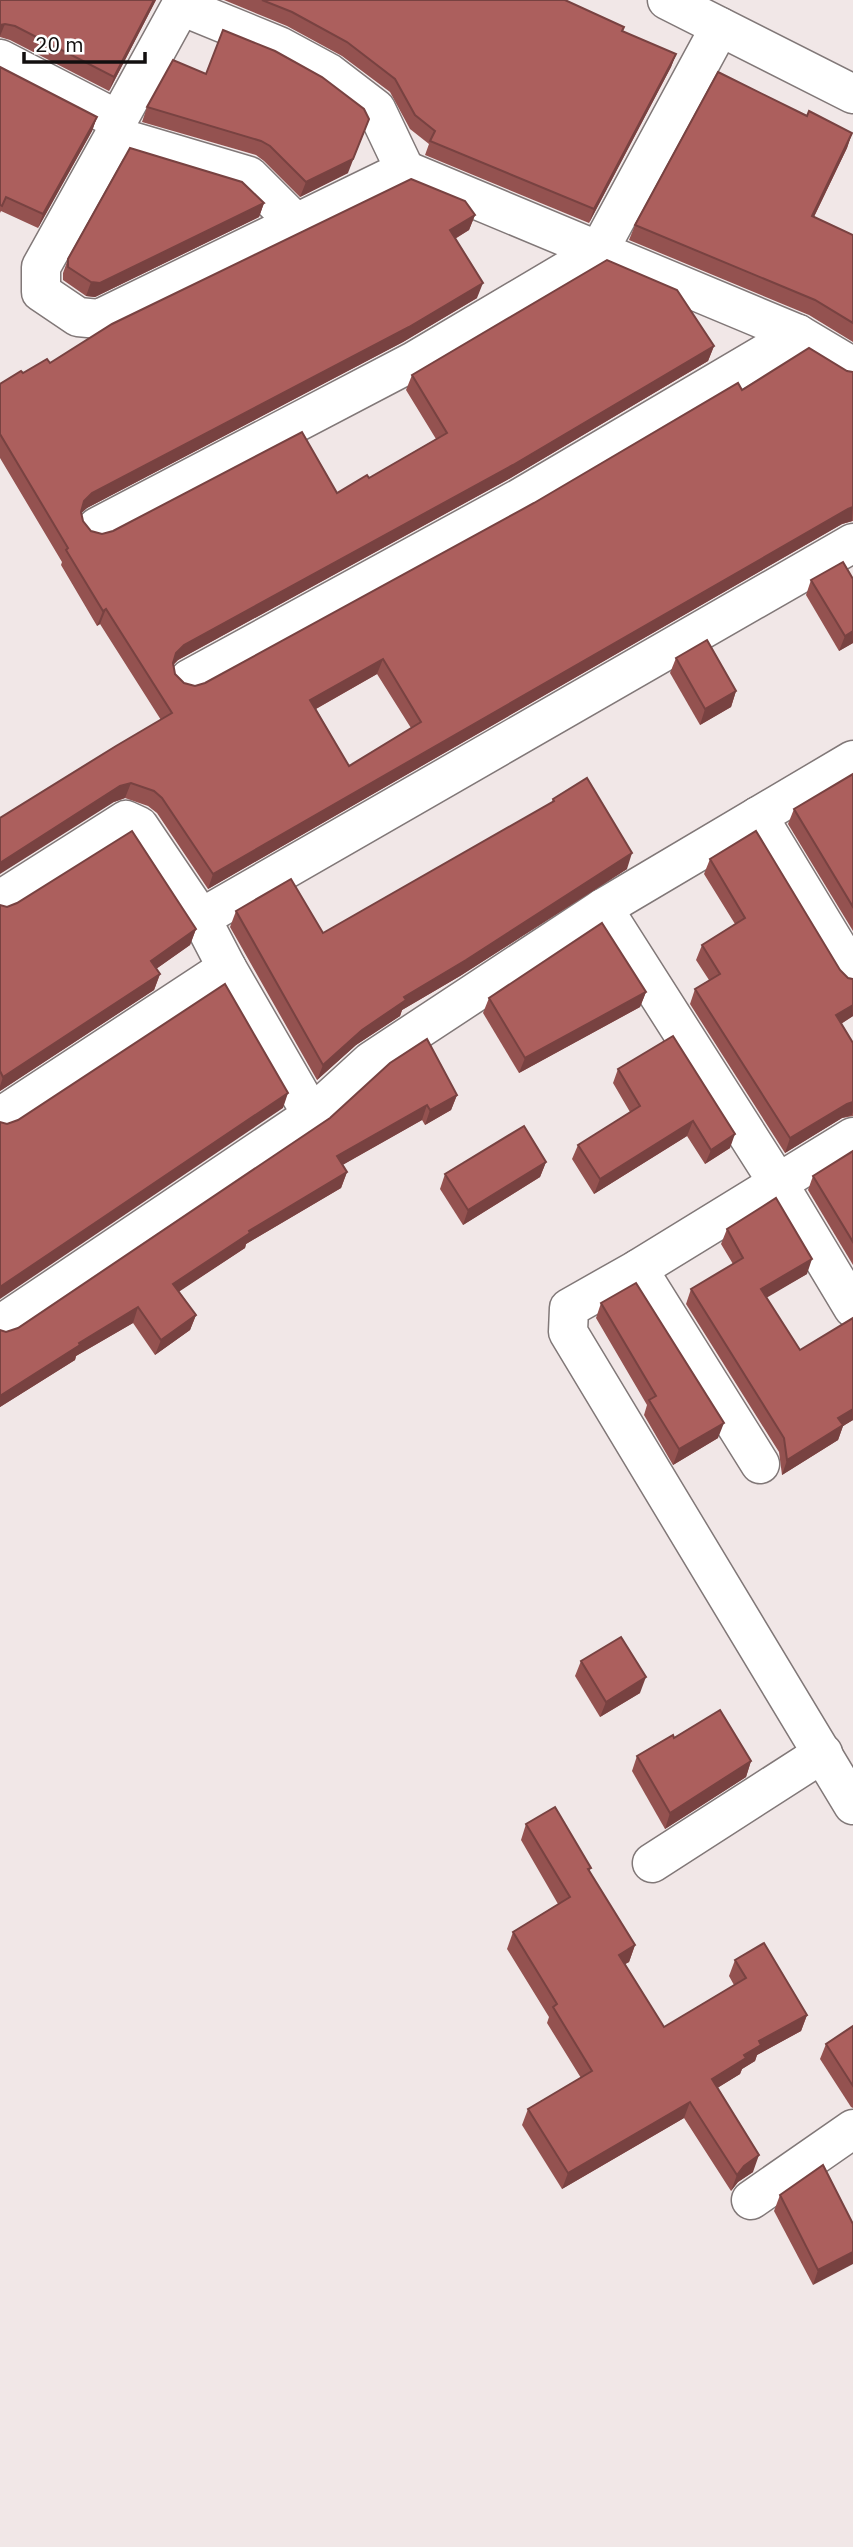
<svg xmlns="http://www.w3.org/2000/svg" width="853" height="2547" viewBox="0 0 853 2547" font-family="'IBM Plex Sans',sans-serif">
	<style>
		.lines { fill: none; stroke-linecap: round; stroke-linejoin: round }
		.minor-casing { stroke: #817878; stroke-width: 41 }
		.tertiary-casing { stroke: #817878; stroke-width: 41 }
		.minor { stroke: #fff; stroke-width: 38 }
		.tertiary { stroke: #fff; stroke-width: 38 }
		.wall { fill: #945250; fill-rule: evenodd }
		.shaded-wall { fill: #784241 }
		.building { fill: #ac5f5d; stroke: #784241; stroke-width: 2; fill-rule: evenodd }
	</style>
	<rect width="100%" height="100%" fill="#f1e7e7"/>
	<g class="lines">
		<defs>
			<g id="minor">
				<polyline points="184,0 118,120 114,136 41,267 41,292 78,317 99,319 405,170 798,334 853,367"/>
				<polyline points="181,6 279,46 329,73 376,109 405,170"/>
				<polyline points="0,59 118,120"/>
				<polyline points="114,136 249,176 297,224"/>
				<polyline points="97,527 414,361 598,252 720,27"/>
				<polyline points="189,679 518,499 798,334"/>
				<polyline points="758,816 853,973"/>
				<polyline points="0,900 126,820 139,826 201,918 227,968 312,1115 0,1325"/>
				<polyline points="603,908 778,1183 853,1308"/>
				<polyline points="201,918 853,543"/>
				<polyline points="312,1115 371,1061 603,908 853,760"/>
				<polyline points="0,1117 227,968"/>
				<polyline points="853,1137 638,1269 569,1308 568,1332 853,1805"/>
				<polyline points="638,1269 760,1464"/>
				<polyline points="652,1863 823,1753"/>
				<polyline points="751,2200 853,2129"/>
			</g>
			<polyline id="tertiary" points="667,0 853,94"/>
		</defs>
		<use href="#minor" class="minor-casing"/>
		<use href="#tertiary" class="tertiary-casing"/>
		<use href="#minor" class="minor"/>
		<use href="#tertiary" class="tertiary"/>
	</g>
	<g class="wall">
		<polygon points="0,0 156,0 109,91 10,40 0,37"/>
		<polygon points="224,0 565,0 622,32 676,54 671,67 589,223 425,155 429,144 410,129 390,92 342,56 287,26"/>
		<polygon points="173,60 348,173 300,197 264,161 256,155 142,122 147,107"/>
		<polygon points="0,67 97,117 92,131 38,228 1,211 0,213"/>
		<polygon points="807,116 852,133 847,148 814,217 853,235 853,342 809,315 629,240 635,225"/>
		<polygon points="264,203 259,217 95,297 86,296 63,280 63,273 68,259"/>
		<path d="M475 215 469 230 455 239 477 298 403 342 87 508 81 513 83 521 91 531 102 534 337 493 369 478 436 439 406 390 412 375 714 346 708 361 507 480 178 660 173 665 175 674 184 683 195 686 205 683 742 390 847 371 853 372V521L842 524 208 889 157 813 148 806 125 798 114 802 161 720 100 624 97 626 61 565 62 562 0 458V384L23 373 50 363ZM377 674 411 728 349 766 316 709Z"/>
		<polygon points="811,580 853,643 839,651 806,595"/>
		<polygon points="676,658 736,691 731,707 700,725 670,673"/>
		<polygon points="853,774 853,931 788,824 794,809"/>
		<polygon points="553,799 627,869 460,976 402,1010 400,1016 356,1045 317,1080 230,927 236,911 323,933 552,802"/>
		<polygon points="710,859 848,978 853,979 853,1016 841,1024 853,1043 853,1116 842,1118 785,1153 690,1004 695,989 709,980 696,960 702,945 735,924 704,874"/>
		<polygon points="0,905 7,907 196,929 190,945 156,969 160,974 154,990 0,1091"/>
		<polygon points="646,992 640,1007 519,1073 483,1013 489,998"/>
		<polygon points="618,1069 730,1148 705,1164 687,1136 594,1194 572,1159 578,1145 630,1112 613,1083"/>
		<polygon points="457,1095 451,1110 425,1125 422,1120 342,1165 347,1172 341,1188 246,1244 245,1248 179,1291 196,1315 190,1330 155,1355 133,1323 76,1356 75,1360 0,1407 0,1330 6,1332 18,1328 330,1118"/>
		<polygon points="853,1151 853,1265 808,1190 813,1176"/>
		<polygon points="546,1162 540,1177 463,1225 440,1189 445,1174"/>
		<polygon points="727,1229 807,1274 766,1297 800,1350 853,1318 853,1420 843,1426 838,1440 782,1475 779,1452 686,1304 691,1289 733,1264 721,1244"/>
		<polygon points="601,1303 718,1438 673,1465 644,1415 647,1405 596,1318"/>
		<polygon points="581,1661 640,1693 600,1717 575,1676"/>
		<polygon points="674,1738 751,1761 746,1777 665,1829 632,1771 637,1756"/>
		<polygon points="526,1824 591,1868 589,1872 635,1945 629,1962 625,1964 664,2027 734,1985 729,1976 735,1960 807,2015 801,2031 757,2055 755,2061 742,2069 740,2074 717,2088 753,2172 738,2182 731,2191 684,2118 562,2189 522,2125 528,2109 581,2078 547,2023 549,2017 507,1949 513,1932 558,1904 521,1840"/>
		<polygon points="853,2026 853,2108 851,2107 820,2059 826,2044"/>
		<polygon points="780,2195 853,2224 813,2285 774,2211"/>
	</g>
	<g class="shaded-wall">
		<polygon points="154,0 156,0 109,91 114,77"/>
		<polygon points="5,24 0,36 0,25"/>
		<polygon points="676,54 671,67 589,223 594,209"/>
		<polygon points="97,117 92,131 38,228 43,214"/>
		<polygon points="369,119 348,173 300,197 306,182"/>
		<polygon points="852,133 847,148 807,231 812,216"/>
		<polygon points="264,203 259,217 95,297 86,296 91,282"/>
		<polygon points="475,215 469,230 444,245 450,230"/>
		<polygon points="483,283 477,298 403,342 87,508 78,516 84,501 92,493"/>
		<polygon points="714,346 708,361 507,480 178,660 170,668 176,653 184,645"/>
		<polygon points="853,507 852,521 842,524 208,889 213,874 848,509"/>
		<polygon points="106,609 100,624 97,626 103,611"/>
		<polygon points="853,631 853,643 839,651 845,636"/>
		<polygon points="383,659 377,674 305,715 310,700"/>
		<polygon points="736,691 731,707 700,725 705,709"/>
		<polygon points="131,783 125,798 114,802 0,874 0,863 120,786"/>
		<polygon points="632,853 627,869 460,976 402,1010 400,1016 356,1045 317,1080 323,1065 362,1030 404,997"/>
		<polygon points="196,929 190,945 146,976 151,961"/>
		<polygon points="160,974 154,990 0,1091 0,1086 3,1077"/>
		<polygon points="646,992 640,1007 519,1073 525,1058"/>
		<polygon points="853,1005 853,1016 831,1030 836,1015"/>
		<polygon points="288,1093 283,1108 0,1299 0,1287"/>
		<polygon points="457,1095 451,1110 425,1125 430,1110"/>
		<polygon points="853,1102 853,1112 852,1115 842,1118 785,1153 790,1138 847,1104"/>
		<polygon points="427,1105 422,1120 332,1171 337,1156"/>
		<polygon points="693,1121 687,1136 594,1194 600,1179"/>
		<polygon points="735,1134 730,1148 705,1164 711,1150"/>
		<polygon points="546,1162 540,1177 463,1225 468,1210"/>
		<polygon points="347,1172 341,1188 246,1244 245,1248 168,1299 173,1284 249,1231"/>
		<polygon points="812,1259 807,1274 756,1304 761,1289"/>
		<polygon points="138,1307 133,1323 76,1356 75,1360 0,1407 0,1396 79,1343"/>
		<polygon points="196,1315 190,1330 155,1355 161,1340"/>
		<polygon points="853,1409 853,1420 843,1426 838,1440 782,1475 787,1460 838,1418"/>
		<polygon points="724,1423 718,1438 673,1465 679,1449"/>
		<polygon points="646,1677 640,1693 600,1717 606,1702"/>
		<polygon points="751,1761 746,1777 665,1829 670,1813"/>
		<polygon points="635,1945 629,1962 613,1971 619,1955"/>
		<polygon points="807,2015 801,2031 757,2055 755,2061 742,2069 740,2074 706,2095 712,2079 744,2055 759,2041"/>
		<polygon points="690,2102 684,2118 562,2189 568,2173"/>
		<polygon points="759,2155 753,2172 738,2182 731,2191 737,2175 744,2166"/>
		<polygon points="853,2252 853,2264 813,2285 818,2270"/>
	</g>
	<g class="building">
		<polygon points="0,0 154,0 114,77 15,26 5,24 0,25"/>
		<polygon points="262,0 565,0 624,27 622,31 676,54 594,209 430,141 435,131 415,115 395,79 347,42 292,12"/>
		<polygon points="223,30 275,51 322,77 364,109 369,119 353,159 306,182 270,146 261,141 147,107 173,60 206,74"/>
		<polygon points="0,67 97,117 43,214 6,197 2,206 0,205"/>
		<polygon points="718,72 807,116 809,111 852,133 812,216 853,235 853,323 815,300 635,225"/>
		<polygon points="130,148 242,182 264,203 100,283 91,282 68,267 68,259"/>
		<path d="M411 179 465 201 475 215 450 230 483 283 409 327 92 493 84 501 81 512 83 521 91 531 102 534 113 531 302 432 337 493 367 475 369 478 447 433 412 375 607 260 677 290 714 346 513 465 184 645 176 653 173 663 175 674 184 683 195 686 205 683 534 503 738 383 742 390 809 348 847 371 853 372V507L848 509 213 874 162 798 154 791 131 783 120 786 0 863V818L116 746 172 713 106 609 103 611 66 550 68 548 0 434V384L21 371 23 373 47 359 50 363 112 324ZM383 659 421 722 349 766 310 700Z"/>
		<polygon points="843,562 853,579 853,631 845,636 811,580"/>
		<polygon points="707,640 736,691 705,709 676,658"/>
		<polygon points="853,774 853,907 794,809"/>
		<polygon points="587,778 632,853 466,960 404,997 406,1000 362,1030 323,1065 236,911 291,879 323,933 554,801 553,799"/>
		<polygon points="132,831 196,929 151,961 160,974 3,1077 0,1071 0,905 7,907 17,903"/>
		<polygon points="756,831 840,970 848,978 853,979 853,1005 836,1015 853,1043 853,1102 847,1104 790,1138 695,989 720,974 702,945 745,918 710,859"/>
		<polygon points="602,923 646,992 525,1058 489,998"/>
		<polygon points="225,984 288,1093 0,1287 0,1122 7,1124 18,1120"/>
		<polygon points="673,1036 735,1134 711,1150 693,1121 600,1179 578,1145 640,1106 618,1069"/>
		<polygon points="427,1039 457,1095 430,1110 427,1105 337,1156 347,1172 249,1231 250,1233 173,1284 196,1315 161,1340 138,1307 79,1343 80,1345 0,1396 0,1330 6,1332 18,1328 330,1118 390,1063"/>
		<polygon points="524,1126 546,1162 468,1210 445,1174"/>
		<polygon points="853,1151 853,1242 813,1176"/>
		<polygon points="776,1198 812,1259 761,1289 800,1350 853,1318 853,1409 838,1418 843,1425 787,1460 784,1438 691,1289 743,1258 727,1229"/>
		<polygon points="636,1283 724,1423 679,1449 649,1400 656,1396 601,1303"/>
		<polygon points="621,1637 646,1677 606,1702 581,1661"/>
		<polygon points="720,1710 751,1761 670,1813 637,1756 673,1735 674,1738"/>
		<polygon points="555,1807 591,1868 588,1869 635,1945 619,1955 664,2027 746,1978 735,1960 764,1943 807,2015 759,2041 761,2045 744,2055 746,2058 712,2079 759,2155 744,2166 737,2175 690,2102 568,2173 528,2109 592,2071 553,2007 557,2004 513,1932 570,1897 526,1824"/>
		<polygon points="853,2026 853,2086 826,2044"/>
		<polygon points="823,2165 853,2224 853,2252 818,2270 780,2195"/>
	</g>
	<path d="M24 52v10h121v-10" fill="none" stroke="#120f0f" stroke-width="3.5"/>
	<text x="35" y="52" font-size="21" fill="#120f0f" stroke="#ffffff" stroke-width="5" paint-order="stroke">20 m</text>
</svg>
